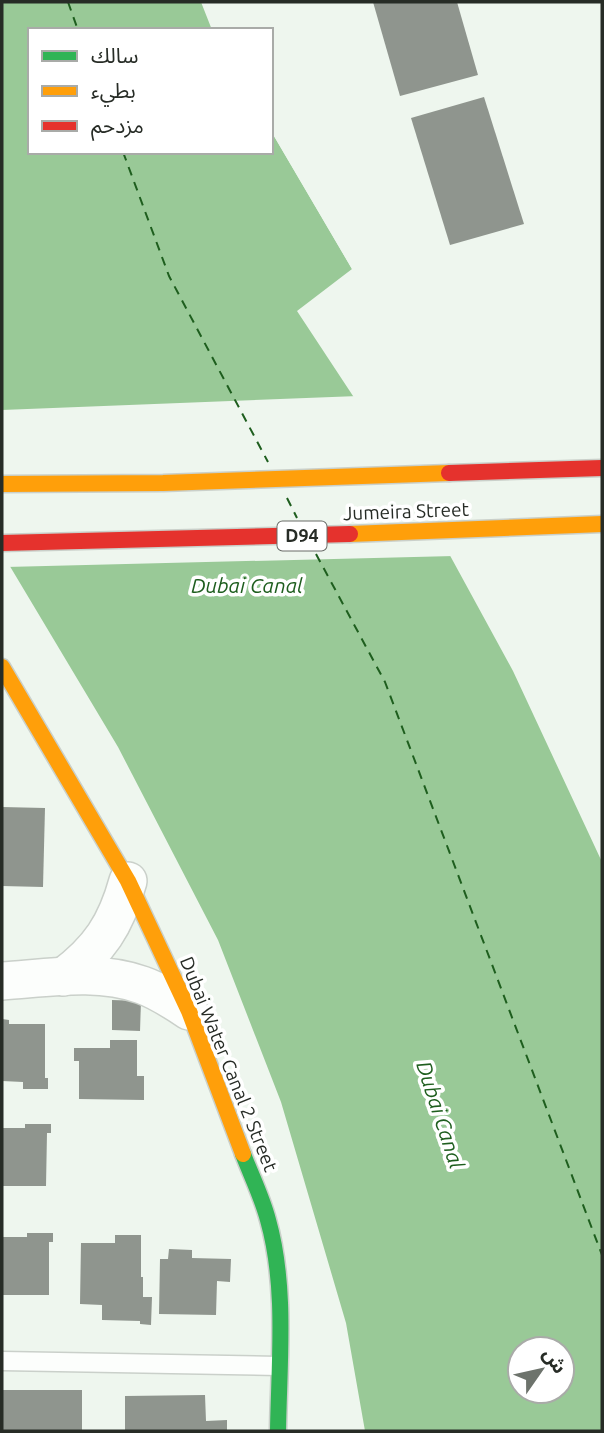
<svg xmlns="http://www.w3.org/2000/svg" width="604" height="1433" viewBox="0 0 604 1433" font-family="Ubuntu,'Noto Sans Arabic',sans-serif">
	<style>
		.water { fill: #99c997; fill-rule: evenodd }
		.pier { fill: #eef6ee }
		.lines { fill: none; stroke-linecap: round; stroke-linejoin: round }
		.ferry { stroke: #1e5e1e; stroke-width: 2; stroke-dasharray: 9 7; stroke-linecap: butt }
		.building { fill: #8f958e }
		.lane-casing { stroke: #cad0ca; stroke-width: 21 }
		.street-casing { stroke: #cad0ca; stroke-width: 40 }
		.fast-casing { stroke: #cad0ca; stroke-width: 19 }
		.slow-casing { stroke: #cad0ca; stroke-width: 19 }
		.jam-casing { stroke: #cad0ca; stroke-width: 19 }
		.lane { stroke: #fcfefc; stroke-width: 18 }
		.street { stroke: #fcfefc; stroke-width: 37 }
		.fast { stroke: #30b455; stroke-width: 16 }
		.slow { stroke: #ff9f0a; stroke-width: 16 }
		.jam { stroke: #e5322d; stroke-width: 16 }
		.labels { text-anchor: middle; stroke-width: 7; stroke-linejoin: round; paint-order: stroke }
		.shield { fill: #fff; stroke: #686b67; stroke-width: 2 }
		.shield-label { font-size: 18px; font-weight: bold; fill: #272c26 }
		.street-label { font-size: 19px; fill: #272c26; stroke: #fff }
		.water-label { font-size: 21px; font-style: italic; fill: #1e5e1e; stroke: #fff }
	</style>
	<rect width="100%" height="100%" fill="#eef6ee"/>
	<path class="water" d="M2 2H201L212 30H30V152H271V131L352 269 297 311 411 484 513 671 602 862V1431H365L346 1323 281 1102 218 940 118 747 2 553ZM520 1349H562V1391H520Z"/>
	<g class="pier">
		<polygon points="271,128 274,130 356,268 352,269 271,131"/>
		<polygon points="358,396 414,482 454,556 6,567 2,560 2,410"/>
	</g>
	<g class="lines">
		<g class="ferry">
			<polyline points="68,2 78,30"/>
			<polyline points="123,152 169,276 268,462"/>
			<polyline points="287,498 297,518"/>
			<polyline points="316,554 385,682 602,1255"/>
		</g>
	</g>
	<g class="building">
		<polygon points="373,2 457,2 478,75 400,96"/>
		<polygon points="484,97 524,224 450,245 411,118"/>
		<polygon points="2,807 45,808 43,887 2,886"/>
		<polygon points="112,1000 141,1001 140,1031 112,1030"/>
		<polygon points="2,1019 9,1020 9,1024 45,1024 45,1078 48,1078 48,1089 23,1089 23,1082 2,1081"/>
		<polygon points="110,1040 137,1040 137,1076 144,1076 144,1100 79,1099 79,1061 74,1061 74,1048 110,1048"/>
		<polygon points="25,1124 51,1124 51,1133 47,1133 46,1186 2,1186 2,1128 25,1128"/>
		<polygon points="27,1233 53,1233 53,1242 49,1242 49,1295 2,1295 2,1237 27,1237"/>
		<polygon points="115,1235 141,1235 141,1277 143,1277 143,1297 152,1297 151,1325 140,1324 140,1321 102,1320 102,1305 80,1304 81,1243 115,1243"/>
		<polygon points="169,1249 192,1250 192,1258 231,1259 230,1282 217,1281 216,1315 159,1314 160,1259 168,1259"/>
		<rect x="2" y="1390" width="80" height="41"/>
		<polygon points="205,1395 206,1421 227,1420 227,1431 125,1431 125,1396"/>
	</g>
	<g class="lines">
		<defs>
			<polyline id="lane" points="2,1361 278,1366"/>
			<g id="street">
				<path d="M63 977C99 950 116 925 128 881"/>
				<path d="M2 981C48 978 97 969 142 985 159 991 174 1001 189 1011"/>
			</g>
			<path id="fast" d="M243 1154C251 1175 262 1197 268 1220 287 1287 279 1362 278 1431"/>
			<g id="slow">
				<polyline points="2,484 163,483 449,473"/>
				<polyline points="350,534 602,524"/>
				<polyline points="2,667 128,881 189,1011 243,1154"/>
			</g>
			<g id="jam">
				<polyline points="449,473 602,468"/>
				<polyline points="2,543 350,534"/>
			</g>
		</defs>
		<use href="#lane" class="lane-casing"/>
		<use href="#street" class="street-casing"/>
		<use href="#fast" class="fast-casing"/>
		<use href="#slow" class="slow-casing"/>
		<use href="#jam" class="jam-casing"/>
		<use href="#lane" class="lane"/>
		<use href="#street" class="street"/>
		<use href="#fast" class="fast"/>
		<use href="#slow" class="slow"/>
		<use href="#jam" class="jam"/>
	</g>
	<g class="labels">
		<rect class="shield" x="277.5" y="521.5" width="49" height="29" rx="5"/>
		<g class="shield-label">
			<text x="302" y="542">D94</text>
		</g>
		<g class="street-label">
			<text transform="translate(406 511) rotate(-2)" y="7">Jumeira Street</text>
			<text transform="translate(229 1064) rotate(68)" y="7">Dubai Water Canal 2 Street</text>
		</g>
		<g class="water-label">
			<text x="247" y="593">Dubai Canal</text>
			<text transform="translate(440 1115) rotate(72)" y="7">Dubai Canal</text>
		</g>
	</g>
	<rect width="604" height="1433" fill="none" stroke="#272c26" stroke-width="7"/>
	<rect x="28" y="28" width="245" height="126" fill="#ffffff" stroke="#a9aba8" stroke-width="2"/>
	<rect x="42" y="51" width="35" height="10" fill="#30b455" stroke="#a9aba8" stroke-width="2"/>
	<text x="91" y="63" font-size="21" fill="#272c26">سالك</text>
	<rect x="42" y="86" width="35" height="10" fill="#ff9f0a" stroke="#a9aba8" stroke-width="2"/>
	<text x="91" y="98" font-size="21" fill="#272c26">بطيء</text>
	<rect x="42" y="121" width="35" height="10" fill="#e5322d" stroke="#a9aba8" stroke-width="2"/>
	<text x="91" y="133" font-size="21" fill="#272c26">مزدحم</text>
	<g transform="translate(541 1370) rotate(56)"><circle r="33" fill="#ffffff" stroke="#a9aba8" stroke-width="2"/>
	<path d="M0-5L12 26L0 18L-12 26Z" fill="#6d736c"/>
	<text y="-10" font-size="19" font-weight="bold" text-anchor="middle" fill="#272c26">ش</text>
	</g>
</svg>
